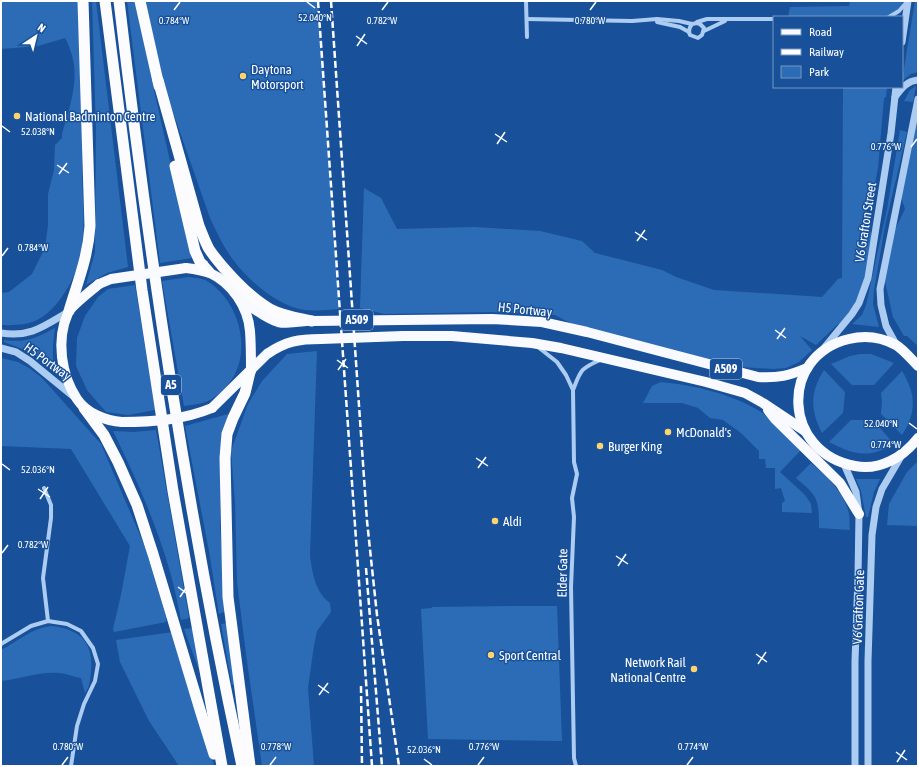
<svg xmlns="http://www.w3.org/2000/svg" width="919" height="767" viewBox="0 0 919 767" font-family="'Asap Condensed',sans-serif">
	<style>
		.green { fill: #2c6cb7 }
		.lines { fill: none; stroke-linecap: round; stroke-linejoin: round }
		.minor { stroke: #adccf1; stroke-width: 4 }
		.tertiary { stroke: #adccf1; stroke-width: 7 }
		.primary { stroke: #f8faff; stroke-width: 10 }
		.trunk { stroke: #fcfcff; stroke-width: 11 }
		.rail { stroke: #fff; stroke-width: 2.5; stroke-dasharray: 7 3; stroke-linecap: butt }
		.primary-bridge { stroke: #f8faff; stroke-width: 10 }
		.ticks { fill: none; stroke: #fff; stroke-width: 1.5 }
		.poi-dot { fill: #ffd46e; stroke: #185199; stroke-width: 1.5 }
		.labels { text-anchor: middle; stroke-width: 3; stroke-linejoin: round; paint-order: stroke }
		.shield { fill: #185199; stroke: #bacbe0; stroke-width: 1 }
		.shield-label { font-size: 12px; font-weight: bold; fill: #fff }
		.poi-label { font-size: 13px; fill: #fff; stroke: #185199; text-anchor: start }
		.street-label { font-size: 13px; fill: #fff; stroke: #185199 }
		.ticks-label { font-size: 10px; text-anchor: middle; fill: #fff; stroke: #185199; stroke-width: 3; stroke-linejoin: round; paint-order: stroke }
	</style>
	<rect width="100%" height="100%" fill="#185199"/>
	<g class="green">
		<path d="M1 1H78C81 56 83 111 82 166 82 213 92 256 61 298 43 322 30 326 1 325V293L9 292 32 274 45 248 48 225V194L54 170 55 145 62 138V134C72 99 83 71 65 38L38 46 1 49Z"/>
		<polygon points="92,1 96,1 128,267 107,273 86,285 95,252 96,130"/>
		<polygon points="127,1 135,1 153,86 192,258 160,263"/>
		<path d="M145 1H318L339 309C328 310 316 311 305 310 279 307 249 281 234 261 224 248 217 233 210 218L166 92Z"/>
		<polygon points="850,1 907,1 899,11 889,17 788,17 790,7 849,6"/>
		<polygon points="915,1 918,1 918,72 911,74 902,81"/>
		<polygon points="916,86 913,102 904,101 910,90"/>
		<polygon points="843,87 887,87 886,97 884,98 878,168 872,199 865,209 871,217 870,229 874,245 868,278 845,322 837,325 816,345 800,336 812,350 799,362 786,368 773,369 710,365 587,332 555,315 492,312 384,314 360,308 364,188 381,198 397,229 475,227 540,231 582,241 595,253 662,270 676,277 714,290 822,297 838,279 842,278"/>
		<polygon points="918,101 918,346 907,336 904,336 893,317 883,273 890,240 905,209 899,191"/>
		<polygon points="900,130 907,132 885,226 874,290 873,304 879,327 852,324 862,315 866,305 887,209"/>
		<path d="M189 277C195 278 202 278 207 281 241 302 255 358 225 388 220 393 214 398 208 401 201 404 191 405 184 406L162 281Z"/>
		<polygon points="135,285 155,410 128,415 106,412 87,390 76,366 77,338 85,316 98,297 108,289"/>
		<path d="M55 328C53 343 51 357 56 372L55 373C40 355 26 350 4 342V340C26 343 36 338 55 328Z"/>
		<path d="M317 351 310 555C312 572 315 592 330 603L331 612 317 631 314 645 308 688 314 766H262L246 654 237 582 235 503 231 451 248 404 262 381 287 354Z"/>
		<polygon points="860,354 871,354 894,363 874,385 852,385 831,364 850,356"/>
		<polygon points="1,358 18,362 29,368 42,378 101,444 145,547 166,617 166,622 114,632 113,629 121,595 130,546 71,449 1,446"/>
		<path d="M824 370 845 392 843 413 822 433C810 410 810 392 824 370Z"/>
		<path d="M902 371C916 394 917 412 902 435L881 414 882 401 881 393Z"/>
		<path d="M661 382C693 385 733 394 761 412 776 422 789 437 802 449L780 472 805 495 811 504 812 513 782 512V503L785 501 781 488 775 489V468H766L765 459H759V451L741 433 723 420 710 418 698 408 682 403H643L652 386Z"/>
		<polygon points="228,414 220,457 220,525 226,611 219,614 209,551 185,426"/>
		<path d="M851 420H873L894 444C869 459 854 455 829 442Z"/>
		<path d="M156 430 189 618 181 620C178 605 175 590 171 575 157 525 136 478 113 431L134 432Z"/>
		<polygon points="918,461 918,526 887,525 889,504 907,472"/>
		<path d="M811 463C826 476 845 493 849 514 850 519 849 524 850 530L819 528C819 499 818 496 796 478Z"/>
		<polygon points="856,479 880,479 874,492 868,517 866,517 861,491"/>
		<polygon points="515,606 557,606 562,741 428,739 421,609 432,608 432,607"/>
		<polygon points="228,623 236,684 232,685 221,624"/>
		<path d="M52 626C80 629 94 643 91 672 90 680 90 686 85 693L81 678C74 677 67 674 60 673 40 671 20 679 1 681V650C19 641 31 628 52 626Z"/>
		<polygon points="192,628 203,681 184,629"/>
		<polygon points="173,632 199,711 214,766 179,766 149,721 120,662 116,640"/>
	</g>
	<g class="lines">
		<g class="minor">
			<polyline points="526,1 527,37"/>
			<polyline points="889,17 899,11 907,2"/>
			<path d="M527 19 632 21 657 19 679 21 692 24 697 23 700 24 704 28 702 35 698 38 690 35C688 31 689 28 692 24"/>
			<polyline points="657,22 680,27 689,32"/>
			<polyline points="697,22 707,19 774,19"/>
			<polyline points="704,31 725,21"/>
			<polyline points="538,347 557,362 566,375 573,390 574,462 577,474 572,498 574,517 571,587 574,758 576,766"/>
			<path d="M573 390C581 370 580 369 600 360"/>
			<polyline points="44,488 51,505 51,518 43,578 48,621"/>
			<polyline points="1,644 31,626 48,621 67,624 81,631 93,648 98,664 95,681 84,704 77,726 71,766"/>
		</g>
		<g class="tertiary">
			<polyline points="902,42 908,1"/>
			<path d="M895 97C902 88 907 81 918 80"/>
			<path d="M1 333C30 338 44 326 68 312"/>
			<polyline points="897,346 886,326 881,305 880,289 918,99"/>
			<polyline points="1,348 16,352 30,361 74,397"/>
			<polyline points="824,348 852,314 859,303 868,278 891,133 896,87"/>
			<polyline points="844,464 856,492 859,514 858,577 855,661 855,766"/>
			<polyline points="868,766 868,661 872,535 876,507 882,489 902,455"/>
		</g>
		<g class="primary">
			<path d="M186 268C194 269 202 270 210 273 232 283 248 307 250 331 251 344 251 358 251 371"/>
			<path d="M99 284C92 290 71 306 68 313 56 340 61 375 77 399 86 413 106 421 122 422"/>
			<path d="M239 298C251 306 264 318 278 322 287 324 297 322 306 321"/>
			<path d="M402 320 492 319 542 322 587 332 758 377C779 378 788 376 807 368"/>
			<polyline points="403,336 452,336 532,343 561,348 706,382 745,393 763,403 805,431"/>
			<path d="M918 366C911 359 904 350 896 345 881 337 865 335 849 339 778 356 783 453 855 466 880 471 903 457 918 438"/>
			<path d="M212 408 267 354C286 341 299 339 321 339"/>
			<polyline points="768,410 775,419 840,483 859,514"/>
		</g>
		<g class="trunk">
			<polyline points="105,1 142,290 173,491 222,766"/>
			<path d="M119 1C149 258 187 513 242 766"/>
			<polyline points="140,1 159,86"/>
			<path d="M158 80 199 226C202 233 205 242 209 249 222 268 250 298 270 309 283 316 298 318 312 321"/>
			<polyline points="175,166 195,251 200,262 209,272"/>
			<path d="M69 311C78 281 88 257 90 226L83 1"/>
			<polyline points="250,372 245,393 233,418 227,434 225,458 228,597 250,766"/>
			<polyline points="84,408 104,435 118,462 137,505 153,554 201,713 214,754"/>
		</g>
		<g class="rail">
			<polyline points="318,1 372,766"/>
			<polyline points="331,1 367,521 377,615 399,766"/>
			<polyline points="366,568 382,766"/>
			<polyline points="361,686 362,766"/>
		</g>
		<g class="primary-bridge">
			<polyline points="99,284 111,279 186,268"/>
			<polyline points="312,321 402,320"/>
			<polyline points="321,339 403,336"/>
			<path d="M122 422C153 422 183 420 212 408"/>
		</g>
	</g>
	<path class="ticks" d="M307 2 315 8M174 10 180 2M382 10 388 2M590 10 596 2M356 36 367 44M357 46 365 34M2 126 10 132M495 134 507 142M497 144 505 132M911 147 917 139M57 165 69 173M59 174 67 163M635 232 647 240M637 241 645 230M2 256 8 248M197 263 208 271M199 272 207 261M775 330 786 338M777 339 785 328M337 360 348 368M338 370 346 359M909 423 917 429M911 444 917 436M476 458 488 466M2 464 10 470M478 468 486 457M38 489 50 497M40 499 48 487M2 553 8 545M616 556 628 564M618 566 626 554M178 587 189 595M180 597 188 585M756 654 767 662M758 664 766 652M318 685 329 693M319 695 328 683M896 752 907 760M424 759 432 765M897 762 905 750M62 765 68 757M270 765 276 757M478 765 484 757M687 765 693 757"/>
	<g class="poi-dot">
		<circle cx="243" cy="76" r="4"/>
		<circle cx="17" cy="116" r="4"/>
		<circle cx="668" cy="432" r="4"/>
		<circle cx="600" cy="446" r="4"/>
		<circle cx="495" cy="521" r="4"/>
		<circle cx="491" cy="655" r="4"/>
		<circle cx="694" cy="669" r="4"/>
	</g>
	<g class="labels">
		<g class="shield">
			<rect x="341" y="310" width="32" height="20" rx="3"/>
			<rect x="710" y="359" width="32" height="20" rx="3"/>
			<rect x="161" y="375" width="20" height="20" rx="3"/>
		</g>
		<g class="shield-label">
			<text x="357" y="324">A509</text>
			<text x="726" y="373">A509</text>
			<text x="171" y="389">A5</text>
		</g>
		<g class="poi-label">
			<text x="251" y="74">Daytona<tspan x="251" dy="15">Motorsport</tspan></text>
			<text x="25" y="121">National Badminton Centre</text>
			<text x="676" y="437">McDonald's</text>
			<text x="608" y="451">Burger King</text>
			<text x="503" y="526">Aldi</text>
			<text x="499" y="660">Sport Central</text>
			<text x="686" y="667" text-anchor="end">Network Rail<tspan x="686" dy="15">National Centre</tspan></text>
		</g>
		<g class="street-label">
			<text transform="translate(865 222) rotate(-81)" y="5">V6 Grafton Street</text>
			<text transform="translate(525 309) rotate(6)" y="5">H5 Portway</text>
			<text transform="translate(48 361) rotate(36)" y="5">H5 Portway</text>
			<text transform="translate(562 573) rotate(-89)" y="5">Elder Gate</text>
			<text transform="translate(858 607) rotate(-88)" y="5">V6 Grafton Gate</text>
		</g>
	</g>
	<g class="ticks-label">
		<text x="315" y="21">52.040°N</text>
		<text x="174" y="24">0.784°W</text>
		<text x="382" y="24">0.782°W</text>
		<text x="590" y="24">0.780°W</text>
		<text x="38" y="135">52.038°N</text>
		<text x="886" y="150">0.776°W</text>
		<text x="33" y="251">0.784°W</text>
		<text x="881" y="427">52.040°N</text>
		<text x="886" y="448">0.774°W</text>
		<text x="38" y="473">52.036°N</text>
		<text x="33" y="548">0.782°W</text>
		<text x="68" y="750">0.780°W</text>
		<text x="276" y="750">0.778°W</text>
		<text x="484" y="750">0.776°W</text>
		<text x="693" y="750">0.774°W</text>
		<text x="424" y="753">52.036°N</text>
	</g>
	<rect width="919" height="767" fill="none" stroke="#ffffff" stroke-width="4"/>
	<rect x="773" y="16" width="130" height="72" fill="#185199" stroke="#7497c2"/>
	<rect x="781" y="29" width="20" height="6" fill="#f8faff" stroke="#7497c2"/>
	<text x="809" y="36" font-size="12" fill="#ffffff">Road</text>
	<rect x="781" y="49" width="20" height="6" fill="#ffffff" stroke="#7497c2"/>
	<text x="809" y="56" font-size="12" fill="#ffffff">Railway</text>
	<rect x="781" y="66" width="20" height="12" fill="#2c6cb7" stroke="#7497c2"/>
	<text x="809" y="76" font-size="12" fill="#ffffff">Park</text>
	<g transform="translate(36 36) rotate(35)" stroke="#185199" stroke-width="3" paint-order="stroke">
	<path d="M0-3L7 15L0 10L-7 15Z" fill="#ffffff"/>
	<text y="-6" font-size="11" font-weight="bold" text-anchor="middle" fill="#ffffff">N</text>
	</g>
</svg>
